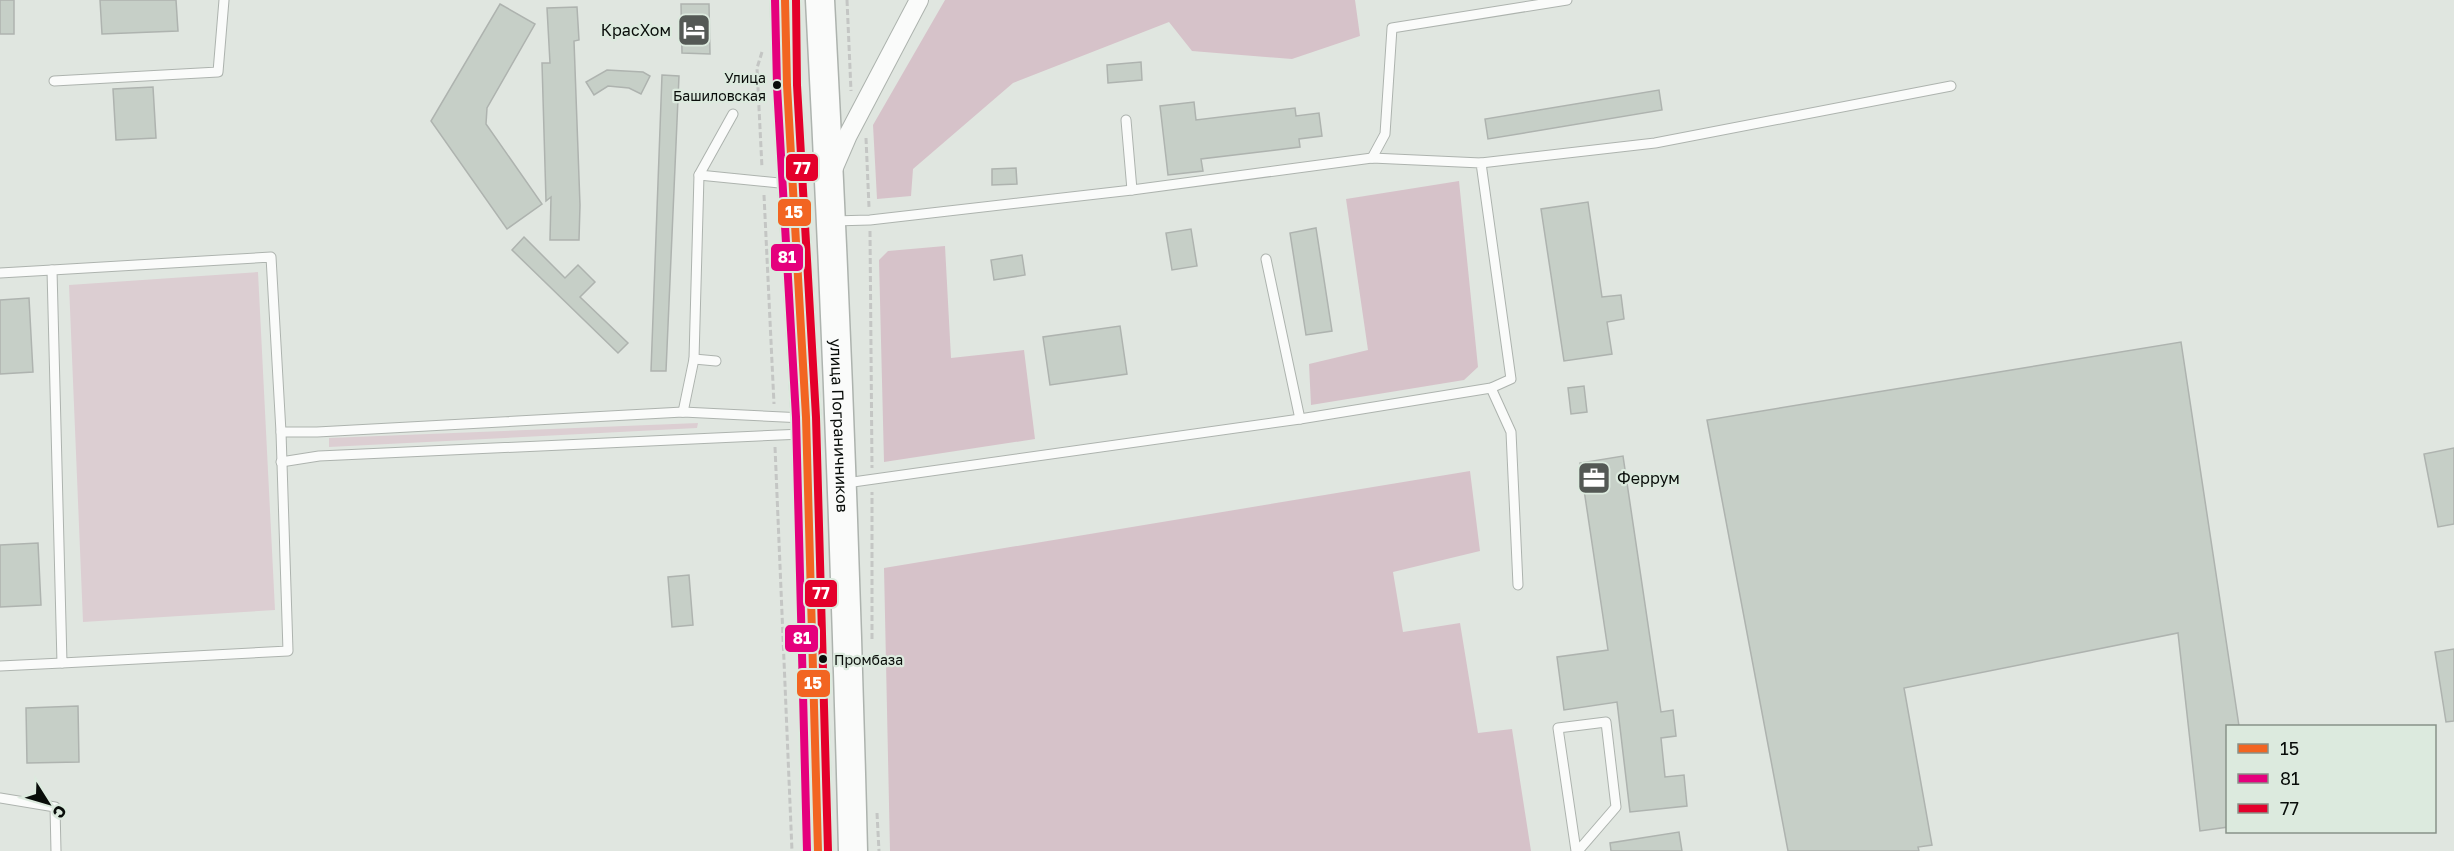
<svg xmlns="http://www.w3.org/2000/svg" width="2454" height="851" viewBox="0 0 2454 851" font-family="'Golos Text',sans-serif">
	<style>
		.green { fill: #dcced2 }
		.forest { fill: #d6c2c9 }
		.building { fill: #c6cfc7; stroke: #aeb3af; stroke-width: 1.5 }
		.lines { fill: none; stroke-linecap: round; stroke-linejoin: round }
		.lane-casing { stroke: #adb3ae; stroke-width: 11 }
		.street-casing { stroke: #adb3ae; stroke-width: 20 }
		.primary-casing { stroke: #adb3ae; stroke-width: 31 }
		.path { stroke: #c4c6c4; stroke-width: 3; stroke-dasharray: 6 3; stroke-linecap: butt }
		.lane { stroke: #fafbfa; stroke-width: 9 }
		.street { stroke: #fafbfa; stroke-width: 18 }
		.primary { stroke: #fafbfa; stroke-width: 28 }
		.bus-1-casing { stroke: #dceade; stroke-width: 12 }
		.bus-2-casing { stroke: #dceade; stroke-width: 12 }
		.bus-3-casing { stroke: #dceade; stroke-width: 12 }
		.bus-1 { stroke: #f26522; stroke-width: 8 }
		.bus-2 { stroke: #e5007d; stroke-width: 8 }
		.bus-3 { stroke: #e4002b; stroke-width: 8 }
		.bus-dot { fill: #090d0a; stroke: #dceade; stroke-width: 2 }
		.labels { text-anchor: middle; stroke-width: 4.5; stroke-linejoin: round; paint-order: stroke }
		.bus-label { font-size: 14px; fill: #090d0a; stroke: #dceade; text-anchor: end }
		.poi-label { font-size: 16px; fill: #090d0a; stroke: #dceade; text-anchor: end }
		.street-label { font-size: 16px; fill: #090d0a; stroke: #dceade }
		.line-badge { stroke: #dceade; stroke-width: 2 }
		.badge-label { font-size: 16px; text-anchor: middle; font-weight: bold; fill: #fff }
	</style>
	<rect width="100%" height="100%" fill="#e0e6e0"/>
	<g class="green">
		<polygon points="258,272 275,610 83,622 69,285"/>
		<polygon points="698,423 697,428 329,447 329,438"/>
	</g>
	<g class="forest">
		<polygon points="945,0 1355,0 1360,36 1292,59 1192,51 1169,22 1013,83 913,169 911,196 877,199 873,125"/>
		<polygon points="1459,181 1478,367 1464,380 1311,405 1309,364 1368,350 1346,199"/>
		<polygon points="945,246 951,358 1024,350 1035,439 884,462 879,260 888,251"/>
		<polygon points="1470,471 1480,551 1393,572 1403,632 1460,623 1478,733 1512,729 1531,851 890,851 884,568"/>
	</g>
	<g class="building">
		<rect x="0" y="0" width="14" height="34"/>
		<polygon points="100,0 176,0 178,31 102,34"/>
		<polygon points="500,4 535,24 487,108 486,124 542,204 507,229 431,121"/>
		<polygon points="681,4 709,4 710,54 682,53"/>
		<polygon points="577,7 579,40 574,41 580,205 579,240 550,240 551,197 546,201 542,63 550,63 547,8"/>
		<polygon points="1141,62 1142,80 1108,83 1107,65"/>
		<polygon points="607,70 643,72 650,76 641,94 629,88 608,86 594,95 586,82"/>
		<polygon points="662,75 679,76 666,371 651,371"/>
		<polygon points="153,87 156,138 116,140 113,89"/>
		<polygon points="1659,90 1662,110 1488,139 1485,119"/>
		<polygon points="1194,102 1196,120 1295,108 1296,116 1319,113 1322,136 1299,139 1300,147 1201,159 1203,171 1168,175 1160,106"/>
		<polygon points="1016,168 1017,184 992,185 992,169"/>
		<polygon points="1588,202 1602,297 1621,295 1624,319 1607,322 1612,354 1564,361 1541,209"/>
		<polygon points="1316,228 1332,331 1306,335 1290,233"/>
		<polygon points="1191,229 1197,266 1172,270 1166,233"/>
		<polygon points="524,237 565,278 578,265 595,282 580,297 628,343 618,353 512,250"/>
		<polygon points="1022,255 1025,275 994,280 991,260"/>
		<polygon points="29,298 33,372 0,374 0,300"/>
		<polygon points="1120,326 1127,374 1050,385 1043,337"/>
		<polygon points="2181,342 2239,726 2228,726 2228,827 2200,831 2178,633 1904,688 1932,845 1918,847 1919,851 1788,851 1707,420"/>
		<polygon points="1584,386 1587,412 1571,414 1568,388"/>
		<polygon points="2454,448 2454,524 2438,527 2424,454"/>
		<polygon points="1623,456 1661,712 1673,710 1676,736 1661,738 1665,777 1684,775 1687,806 1630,812 1617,702 1564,710 1557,657 1608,650 1580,463"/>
		<polygon points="38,543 41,605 0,607 0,545"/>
		<polygon points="689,575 693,625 672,627 668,577"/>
		<polygon points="2454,649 2454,721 2446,722 2435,652"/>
		<polygon points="78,706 79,762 27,763 26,708"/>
		<polygon points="1679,832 1682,851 1611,851 1610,843"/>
	</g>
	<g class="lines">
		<defs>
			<g id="lane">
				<polyline points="54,81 218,72 224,0"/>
				<polyline points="1126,120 1132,190"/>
				<polyline points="1372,158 1385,134 1392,28 1567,0"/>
				<polyline points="1481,163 1655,143 1951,86"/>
				<polyline points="699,175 789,184"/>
				<polyline points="833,221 870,220 1132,190 1372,158 1481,163 1511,379 1491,388 1300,419 846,483"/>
				<polygon points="271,257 281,432 288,651 62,663 52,270"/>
				<polyline points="1266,259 1300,419"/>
				<polyline points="0,273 52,270"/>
				<polyline points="694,359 716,361"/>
				<polyline points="1491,388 1511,432 1518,585"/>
				<polyline points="683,412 694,359 699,175 733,114"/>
				<polyline points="281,432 317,432 683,412 804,418"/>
				<polyline points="281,462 319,456 803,434"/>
				<polyline points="0,666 62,663"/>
				<polyline points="0,798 55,807 56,851"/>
				<polyline points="1576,851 1558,728 1606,722 1616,807 1578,851"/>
			</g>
			<polyline id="street" points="832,172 848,135 919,0"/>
			<g id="primary">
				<polyline points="785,0 787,85 806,417 818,851"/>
				<path id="s1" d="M820 0C835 283 846 567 853 851"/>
			</g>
		</defs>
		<use href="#lane" class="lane-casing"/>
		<use href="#street" class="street-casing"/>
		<use href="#primary" class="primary-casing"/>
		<g class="path">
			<polyline points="847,0 851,91"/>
			<polyline points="762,52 757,68 762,168"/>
			<polyline points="866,138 869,207"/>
			<polyline points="764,195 774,404"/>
			<polyline points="870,231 872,468"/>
			<polyline points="775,447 792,851"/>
			<polyline points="872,639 872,492"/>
			<polyline points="877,813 879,851"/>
		</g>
		<use href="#lane" class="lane"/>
		<use href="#street" class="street"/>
		<use href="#primary" class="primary"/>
		<defs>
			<polyline id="bus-1" points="785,0 787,85 806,417 818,851"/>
			<polyline id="bus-2" points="775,0 777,86 796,417 807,851"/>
			<polyline id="bus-3" points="796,0 797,85 816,417 828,851"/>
		</defs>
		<use href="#bus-1" class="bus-1-casing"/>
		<use href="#bus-2" class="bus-2-casing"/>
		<use href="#bus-3" class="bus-3-casing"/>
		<use href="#bus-1" class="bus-1"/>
		<use href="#bus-2" class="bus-2"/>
		<use href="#bus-3" class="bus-3"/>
	</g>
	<defs>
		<symbol id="hotel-square" viewBox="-11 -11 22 22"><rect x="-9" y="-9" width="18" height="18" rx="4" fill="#545955" stroke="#dceade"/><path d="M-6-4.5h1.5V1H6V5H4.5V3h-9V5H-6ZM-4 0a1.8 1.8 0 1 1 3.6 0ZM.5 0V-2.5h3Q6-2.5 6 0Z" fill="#fff"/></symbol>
		<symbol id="office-square" viewBox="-11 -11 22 22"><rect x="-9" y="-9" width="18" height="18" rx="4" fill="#545955" stroke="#dceade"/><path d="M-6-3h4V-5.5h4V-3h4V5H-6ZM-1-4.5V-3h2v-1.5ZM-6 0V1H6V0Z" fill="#fff"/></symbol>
	</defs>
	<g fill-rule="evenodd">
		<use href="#hotel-square" x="675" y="11" width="38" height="38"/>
		<use href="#office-square" x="1575" y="459" width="38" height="38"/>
	</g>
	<g class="bus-dot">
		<circle cx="777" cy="85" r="5"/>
		<circle cx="823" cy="659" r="5"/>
	</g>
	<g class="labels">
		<g class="bus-label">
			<text x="766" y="83">Улица<tspan x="766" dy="18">Башиловская</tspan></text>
			<text x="834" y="665" text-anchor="start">Промбаза</text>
		</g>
		<g class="poi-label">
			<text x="671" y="36">КрасХом</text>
			<text x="1617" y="484" text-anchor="start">Феррум</text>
		</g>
		<g class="street-label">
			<text dy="6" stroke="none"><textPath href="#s1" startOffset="426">улица Пограничников</textPath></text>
		</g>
	</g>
	<g class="line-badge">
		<rect x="785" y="153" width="34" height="29" rx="6" fill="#e4002b"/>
		<rect x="777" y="198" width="35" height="29" rx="6" fill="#f26522"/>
		<rect x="770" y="243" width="34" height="29" rx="6" fill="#e5007d"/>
		<rect x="804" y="579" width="34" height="29" rx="6" fill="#e4002b"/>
		<rect x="784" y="624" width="35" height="29" rx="6" fill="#e5007d"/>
		<rect x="796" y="669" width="35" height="29" rx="6" fill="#f26522"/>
	</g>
	<g class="badge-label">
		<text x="802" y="174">77</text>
		<text x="794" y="218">15</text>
		<text x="787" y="263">81</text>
		<text x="821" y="599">77</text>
		<text x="802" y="644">81</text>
		<text x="813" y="689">15</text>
	</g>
	<rect x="2226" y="725" width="210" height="108" fill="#dceade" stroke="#889289" stroke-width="1.5"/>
	<rect x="2238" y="744" width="30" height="9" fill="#f26522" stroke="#889289" stroke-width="1.5"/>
	<text x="2280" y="755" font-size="18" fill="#090d0a">15</text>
	<rect x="2238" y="774" width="30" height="9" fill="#e5007d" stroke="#889289" stroke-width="1.5"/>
	<text x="2280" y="785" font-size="18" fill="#090d0a">81</text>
	<rect x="2238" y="804" width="30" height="9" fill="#e4002b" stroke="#889289" stroke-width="1.5"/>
	<text x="2280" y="815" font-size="18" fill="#090d0a">77</text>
	<g transform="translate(48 803) rotate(127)" stroke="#dceade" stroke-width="4.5" paint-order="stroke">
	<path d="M0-4.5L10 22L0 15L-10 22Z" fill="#090d0a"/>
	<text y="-9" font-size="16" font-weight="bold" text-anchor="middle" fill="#090d0a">С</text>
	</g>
</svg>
